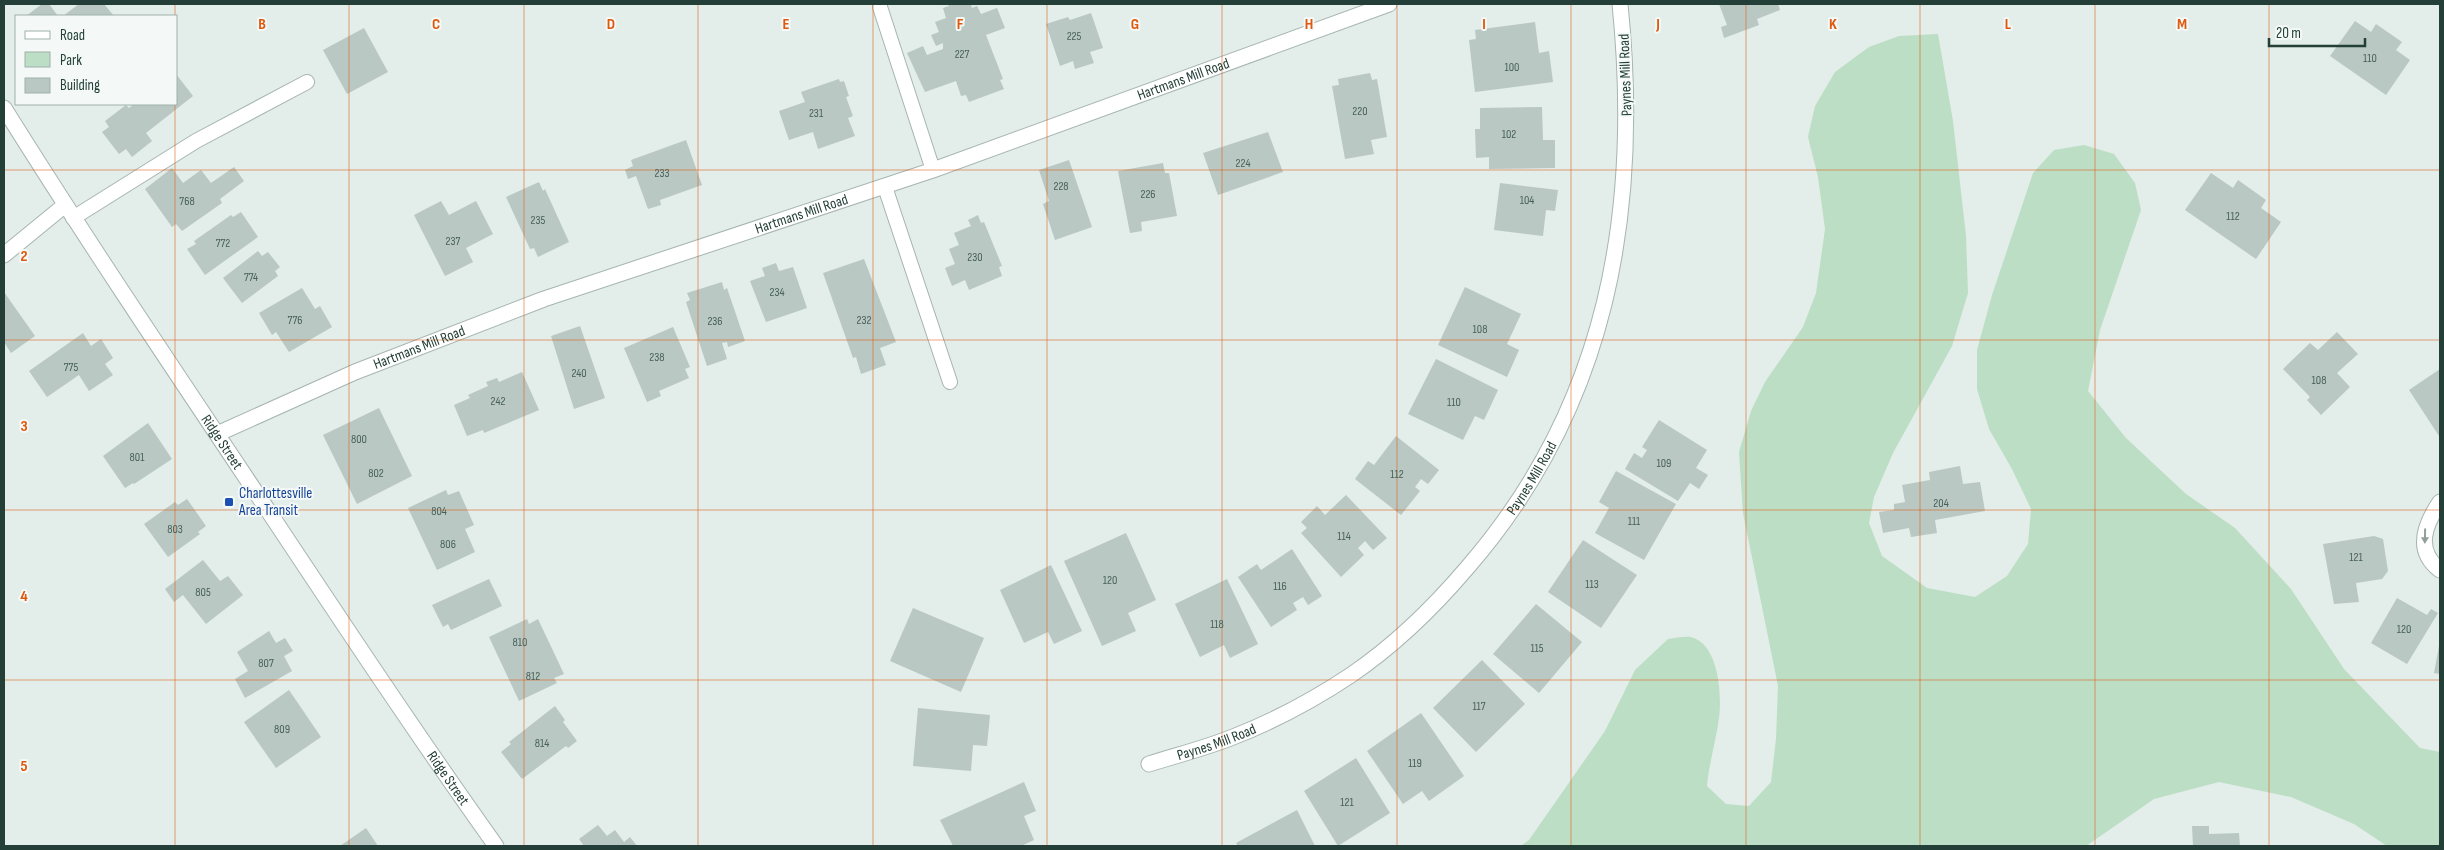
<svg xmlns="http://www.w3.org/2000/svg" width="2444" height="850" viewBox="0 0 2444 850" font-family="'Sofia Sans Condensed',sans-serif">
	<style>
		.green { fill: #bcdec5 }
		.building { fill: #b9c8c2 }
		.lines { fill: none; stroke-linecap: round; stroke-linejoin: round }
		.service-casing { stroke: #a6b5b0; stroke-width: 16 }
		.minor-casing { stroke: #a6b5b0; stroke-width: 17 }
		.service { stroke: #fff; stroke-width: 14 }
		.minor { stroke: #fff; stroke-width: 15 }
		.oneway { fill: #919f9b }
		.grid { fill: none; stroke: #de580e; stroke-width: 1; stroke-opacity: 0.55 }
		.transit-dot { fill: #1a4fb4; stroke: #f4f9f7; stroke-width: 2 }
		.labels { text-anchor: middle; stroke-width: 4; stroke-linejoin: round; paint-order: stroke }
		.number-label { font-size: 12px; fill: #48615a }
		.street-label { font-size: 15px; fill: #233f37; stroke: #f4f9f7 }
		.transit-label { font-size: 15px; fill: #164399; stroke: #f4f9f7; text-anchor: start }
		.grid-label { font-size: 16px; text-anchor: middle; font-weight: bold; fill: #de580e; stroke: #f4f9f7; stroke-width: 4; stroke-linejoin: round; paint-order: stroke }
	</style>
	<rect width="100%" height="100%" fill="#e3ede9"/>
	<path class="green" d="M1938 34 1953 121 1966 236 1968 293 1952 346 1893 453 1874 497 1869 523 1882 556 1927 588 1975 597 2007 576 2028 544 2031 509 2012 469 1989 429 1977 389V350L1992 295 2033 173 2054 150 2084 145 2114 154 2135 183 2141 210 2100 330 2088 391 2126 438 2186 494 2235 528 2291 589 2344 669 2420 748 2440 752V846H2387L2354 824 2291 797 2219 782 2154 799 2086 846H1521L1529 840 1605 731 1635 670 1668 639C1675 638 1685 636 1691 637 1719 644 1722 695 1719 718 1716 741 1709 763 1707 786L1726 804 1749 806 1771 782 1776 739 1778 686 1743 513 1739 452 1751 411 1765 382 1803 327 1816 293 1825 229 1818 177 1808 137 1815 106 1835 72 1869 47 1899 36Z"/>
	<g class="building">
		<polygon points="42,4 49,4 58,16 26,16"/>
		<polygon points="79,4 104,4 114,16 63,16"/>
		<polygon points="948,4 971,4 972,8 977,6 981,14 997,8 1005,28 986,35 1003,79 1000,80 1004,89 969,102 966,95 961,96 956,81 925,92 907,53 923,46 927,55 943,49 943,43 936,46 931,35 939,32 935,22 946,18 943,8 949,6"/>
		<polygon points="1719,4 1778,4 1780,10 1757,19 1759,25 1724,38 1721,27 1727,25"/>
		<polygon points="1091,13 1103,48 1090,52 1094,63 1075,69 1073,61 1060,66 1046,24 1068,17 1070,20"/>
		<polygon points="2355,21 2371,32 2376,24 2402,42 2396,50 2410,60 2386,95 2330,56"/>
		<polygon points="1535,22 1539,53 1549,51 1553,82 1475,92 1469,40 1476,39 1475,30"/>
		<polygon points="364,28 388,72 347,94 323,50"/>
		<polygon points="1370,73 1372,80 1377,79 1387,137 1371,140 1374,154 1345,159 1332,86 1339,85 1338,79"/>
		<polygon points="176,74 193,96 146,133 152,141 132,157 126,149 119,154 102,132 109,127 105,121 126,105 129,108 134,104 176,104"/>
		<polygon points="839,79 840,82 844,81 849,96 846,97 853,116 848,118 855,136 818,149 813,132 789,140 779,111 805,102 801,92"/>
		<polygon points="1542,107 1543,140 1555,140 1555,168 1489,169 1489,157 1476,158 1475,129 1480,129 1480,108"/>
		<polygon points="1268,132 1283,172 1218,195 1203,153"/>
		<polygon points="686,140 702,185 660,200 661,205 648,209 636,176 628,179 625,170 633,166 631,160"/>
		<polygon points="1069,160 1092,227 1055,240 1043,204 1049,201 1039,170"/>
		<polygon points="1163,163 1165,173 1169,173 1177,216 1141,222 1142,231 1130,233 1118,171"/>
		<polygon points="234,167 244,181 220,199 222,203 182,231 176,224 172,227 145,189 172,168 183,183 201,170 211,183"/>
		<polygon points="2211,173 2233,188 2238,180 2266,200 2261,208 2281,222 2256,259 2185,210"/>
		<polygon points="539,182 543,191 545,189 569,242 538,257 534,248 530,249 506,197"/>
		<polygon points="1500,183 1558,190 1555,211 1546,210 1543,236 1494,230"/>
		<polygon points="441,201 449,215 476,201 493,234 466,248 473,262 445,276 414,215"/>
		<polygon points="241,212 258,237 205,275 187,249 196,244 194,241 231,215 233,217"/>
		<polygon points="978,215 981,223 984,222 1002,266 999,267 1002,276 969,290 965,280 952,286 945,268 955,264 949,249 959,245 954,233 971,226 968,220"/>
		<polygon points="258,251 262,256 268,252 280,267 275,271 278,276 242,303 223,278"/>
		<polygon points="864,259 896,342 880,348 886,365 861,374 856,357 853,358 823,273"/>
		<polygon points="776,263 779,271 793,267 807,308 766,322 750,281 765,276 762,268"/>
		<polygon points="722,282 724,290 727,288 745,341 728,347 727,342 722,343 727,359 707,366 686,302 690,300 687,293"/>
		<polygon points="1465,287 1521,314 1507,344 1519,350 1507,377 1438,345"/>
		<polygon points="302,288 315,309 320,306 332,327 289,352 276,332 272,335 259,313"/>
		<polygon points="4,292 35,336 11,353 4,342"/>
		<polygon points="580,326 605,398 574,409 551,336"/>
		<polygon points="673,327 690,367 685,369 689,378 659,391 661,396 647,402 624,348"/>
		<polygon points="2337,332 2358,354 2337,373 2350,387 2321,415 2307,400 2310,397 2283,369 2310,343 2318,350"/>
		<polygon points="83,333 91,346 101,339 113,358 105,364 113,375 89,391 79,375 47,397 29,371"/>
		<polygon points="1436,359 1498,390 1484,420 1475,416 1463,440 1408,414"/>
		<polygon points="2440,369 2440,435 2439,436 2409,390"/>
		<polygon points="522,372 539,410 484,433 483,430 467,436 454,405 470,398 468,395 488,386 486,382 497,378 499,382"/>
		<polygon points="379,408 412,476 357,504 323,435"/>
		<polygon points="1659,420 1707,450 1696,468 1708,475 1699,489 1690,483 1678,501 1625,469 1634,453 1642,458 1647,450 1642,447"/>
		<polygon points="148,423 172,459 134,484 133,483 125,488 103,456"/>
		<polygon points="1396,436 1439,470 1428,484 1421,479 1415,487 1420,491 1401,515 1355,479 1368,461 1374,465"/>
		<polygon points="1960,466 1963,484 1980,482 1985,511 1935,520 1937,533 1911,537 1909,528 1883,533 1879,512 1894,510 1894,504 1905,502 1902,485 1930,480 1929,472"/>
		<polygon points="1616,471 1676,504 1644,560 1595,533 1609,508 1599,502"/>
		<polygon points="446,490 448,495 459,491 474,525 465,529 475,552 437,570 408,508"/>
		<polygon points="1346,495 1387,538 1373,550 1365,541 1358,548 1364,555 1341,577 1301,533 1307,528 1301,522 1317,506 1325,515"/>
		<polygon points="187,499 206,526 198,532 200,534 168,557 144,524 175,502 178,505"/>
		<polygon points="1126,533 1156,600 1128,613 1136,631 1102,646 1064,561"/>
		<polygon points="2374,536 2383,539 2388,571 2382,579 2356,583 2359,602 2334,604 2323,544"/>
		<polygon points="1583,540 1637,575 1601,628 1548,592"/>
		<polygon points="1292,549 1322,596 1308,605 1303,597 1293,603 1297,610 1271,627 1238,577 1257,564 1261,570"/>
		<polygon points="203,560 220,581 228,576 243,595 206,624 183,595 174,602 165,589"/>
		<polygon points="1051,565 1082,631 1054,644 1048,632 1024,643 1000,590"/>
		<polygon points="489,579 502,606 451,630 448,624 443,627 432,605"/>
		<polygon points="1227,579 1258,644 1230,658 1224,645 1200,657 1175,604"/>
		<polygon points="2397,598 2427,615 2431,609 2438,613 2407,664 2371,643"/>
		<polygon points="1536,604 1582,642 1539,693 1493,654"/>
		<polygon points="913,608 984,638 961,692 890,661"/>
		<polygon points="527,619 529,624 538,619 564,674 554,678 557,683 519,701 489,637"/>
		<polygon points="269,631 276,643 285,638 293,651 284,656 292,671 245,698 235,679 248,671 237,652"/>
		<polygon points="2439,646 2440,646 2440,674 2434,673"/>
		<polygon points="1482,660 1525,704 1476,752 1433,708"/>
		<polygon points="289,690 321,737 276,768 244,722"/>
		<polygon points="555,706 565,720 563,722 577,741 568,748 566,746 522,779 501,752 511,744 509,742"/>
		<polygon points="918,708 990,715 987,746 973,745 971,771 913,766"/>
		<polygon points="1421,713 1464,776 1429,801 1422,791 1403,804 1367,751"/>
		<polygon points="1356,758 1390,813 1338,846 1304,791"/>
		<polygon points="1024,782 1036,811 1024,816 1034,840 1021,846 953,846 940,820"/>
		<polygon points="1297,810 1315,846 1238,846 1236,843"/>
		<polygon points="598,825 607,836 615,830 624,842 630,837 637,846 584,846 579,839"/>
		<polygon points="2192,826 2209,826 2209,834 2239,833 2240,846 2193,846"/>
		<polygon points="366,828 378,846 340,846"/>
	</g>
	<g class="lines">
		<defs>
			<g id="service">
				<polyline points="880,7 933,170"/>
				<polyline points="885,187 950,382"/>
				<polyline points="73,218 196,141 307,82"/>
			</g>
			<g id="minor">
				<path id="s1" d="M4 108C91 247 182 382 273 518 346 628 419 738 496 846"/>
				<polyline points="4,255 65,205"/>
				<path id="s2" d="M217 434 355 372 544 299 933 170 1389 4"/>
				<path d="M2440 502C2425 524 2414 550 2440 570"/>
				<path id="s3" d="M1149 764C1177 755 1206 748 1233 737 1274 721 1315 699 1351 675 1395 645 1433 608 1467 568 1608 406 1641 212 1620 4"/>
			</g>
		</defs>
		<use href="#service" class="service-casing"/>
		<use href="#minor" class="minor-casing"/>
		<use href="#service" class="service"/>
		<use href="#minor" class="minor"/>
	</g>
	<defs><path id="oneway-solid" d="M-6-.8H1V-3.2L6.5 0L1 3.2V.8H-6Z" transform="scale(1.25)"/></defs>
	<use class="oneway" href="#oneway-solid" transform="translate(2425 536) rotate(91)"/>
	<path class="grid" d="M175 4V16M349 4V846M524 4V846M698 4V846M873 4V846M1047 4V846M1222 4V846M1397 4V846M1571 4V846M1746 4V846M1920 4V846M2095 4V846M2269 4V846M175 104V846M4 170H2440M4 340H2440M4 510H2440M4 680H2440"/>
	<rect class="transit-dot" x="224" y="497" width="10" height="10" rx="2.5"/>
	<g class="labels">
		<g class="number-label">
			<text x="1074" y="40">225</text>
			<text x="962" y="58">227</text>
			<text x="2370" y="62">110</text>
			<text x="1512" y="71">100</text>
			<text x="1360" y="115">220</text>
			<text x="816" y="117">231</text>
			<text x="1509" y="138">102</text>
			<text x="1243" y="167">224</text>
			<text x="662" y="177">233</text>
			<text x="1061" y="190">228</text>
			<text x="1148" y="198">226</text>
			<text x="1527" y="204">104</text>
			<text x="187" y="205">768</text>
			<text x="2233" y="220">112</text>
			<text x="538" y="224">235</text>
			<text x="453" y="245">237</text>
			<text x="223" y="247">772</text>
			<text x="975" y="261">230</text>
			<text x="251" y="281">774</text>
			<text x="777" y="296">234</text>
			<text x="295" y="324">776</text>
			<text x="864" y="324">232</text>
			<text x="715" y="325">236</text>
			<text x="1480" y="333">108</text>
			<text x="657" y="361">238</text>
			<text x="71" y="371">775</text>
			<text x="579" y="377">240</text>
			<text x="2319" y="384">108</text>
			<text x="498" y="405">242</text>
			<text x="1454" y="406">110</text>
			<text x="359" y="443">800</text>
			<text x="137" y="461">801</text>
			<text x="1664" y="467">109</text>
			<text x="376" y="477">802</text>
			<text x="1397" y="478">112</text>
			<text x="1941" y="507">204</text>
			<text x="439" y="515">804</text>
			<text x="1634" y="525">111</text>
			<text x="175" y="533">803</text>
			<text x="1344" y="540">114</text>
			<text x="448" y="548">806</text>
			<text x="2356" y="561">121</text>
			<text x="1110" y="584">120</text>
			<text x="1592" y="588">113</text>
			<text x="1280" y="590">116</text>
			<text x="203" y="596">805</text>
			<text x="1217" y="628">118</text>
			<text x="2404" y="633">120</text>
			<text x="520" y="646">810</text>
			<text x="1537" y="652">115</text>
			<text x="266" y="667">807</text>
			<text x="533" y="680">812</text>
			<text x="1479" y="710">117</text>
			<text x="282" y="733">809</text>
			<text x="542" y="747">814</text>
			<text x="1415" y="767">119</text>
			<text x="1347" y="806">121</text>
		</g>
		<g class="street-label">
			<text transform="translate(1625 75) rotate(-92)" y="5">Paynes Mill Road</text>
			<text dy="5" stroke="none"><textPath href="#s2" startOffset="1030">Hartmans Mill Road</textPath></text>
			<text dy="5" stroke="none"><textPath href="#s2" startOffset="625">Hartmans Mill Road</textPath></text>
			<text dy="5" stroke="none"><textPath href="#s2" startOffset="220">Hartmans Mill Road</textPath></text>
			<text dy="5" stroke="none"><textPath href="#s1" startOffset="399">Ridge Street</textPath></text>
			<text dy="5" stroke="none"><textPath href="#s3" startOffset="491">Paynes Mill Road</textPath></text>
			<text dy="5" stroke="none"><textPath href="#s3" startOffset="71">Paynes Mill Road</textPath></text>
			<text dy="5" stroke="none"><textPath href="#s1" startOffset="804">Ridge Street</textPath></text>
		</g>
		<g class="transit-label">
			<text x="239" y="498">Charlottesville<tspan x="239" dy="17">Area Transit</tspan></text>
		</g>
	</g>
	<g class="grid-label">
		<text x="262" y="29">B</text>
		<text x="436" y="29">C</text>
		<text x="611" y="29">D</text>
		<text x="786" y="29">E</text>
		<text x="960" y="29">F</text>
		<text x="1135" y="29">G</text>
		<text x="1309" y="29">H</text>
		<text x="1484" y="29">I</text>
		<text x="1658" y="29">J</text>
		<text x="1833" y="29">K</text>
		<text x="2008" y="29">L</text>
		<text x="2182" y="29">M</text>
		<text x="24" y="261">2</text>
		<text x="24" y="431">3</text>
		<text x="24" y="601">4</text>
		<text x="24" y="771">5</text>
	</g>
	<rect width="2444" height="850" fill="none" stroke="#233f37" stroke-width="10"/>
	<rect x="15" y="15" width="162" height="90" fill="#f4f9f7" stroke="#a0afaa"/>
	<rect x="25" y="31" width="25" height="8" fill="#ffffff" stroke="#a0afaa"/>
	<text x="60" y="40" font-size="15" fill="#233f37">Road</text>
	<rect x="25" y="52" width="25" height="15" fill="#bcdec5" stroke="#a0afaa"/>
	<text x="60" y="65" font-size="15" fill="#233f37">Park</text>
	<rect x="25" y="78" width="25" height="15" fill="#b9c8c2" stroke="#a0afaa"/>
	<text x="60" y="90" font-size="15" fill="#233f37">Building</text>
	<path d="M2269 38v8h96v-8" fill="none" stroke="#233f37" stroke-width="2.5"/>
	<text x="2276" y="38" font-size="15" fill="#233f37" stroke="#f4f9f7" stroke-width="4" paint-order="stroke">20 m</text>
</svg>
